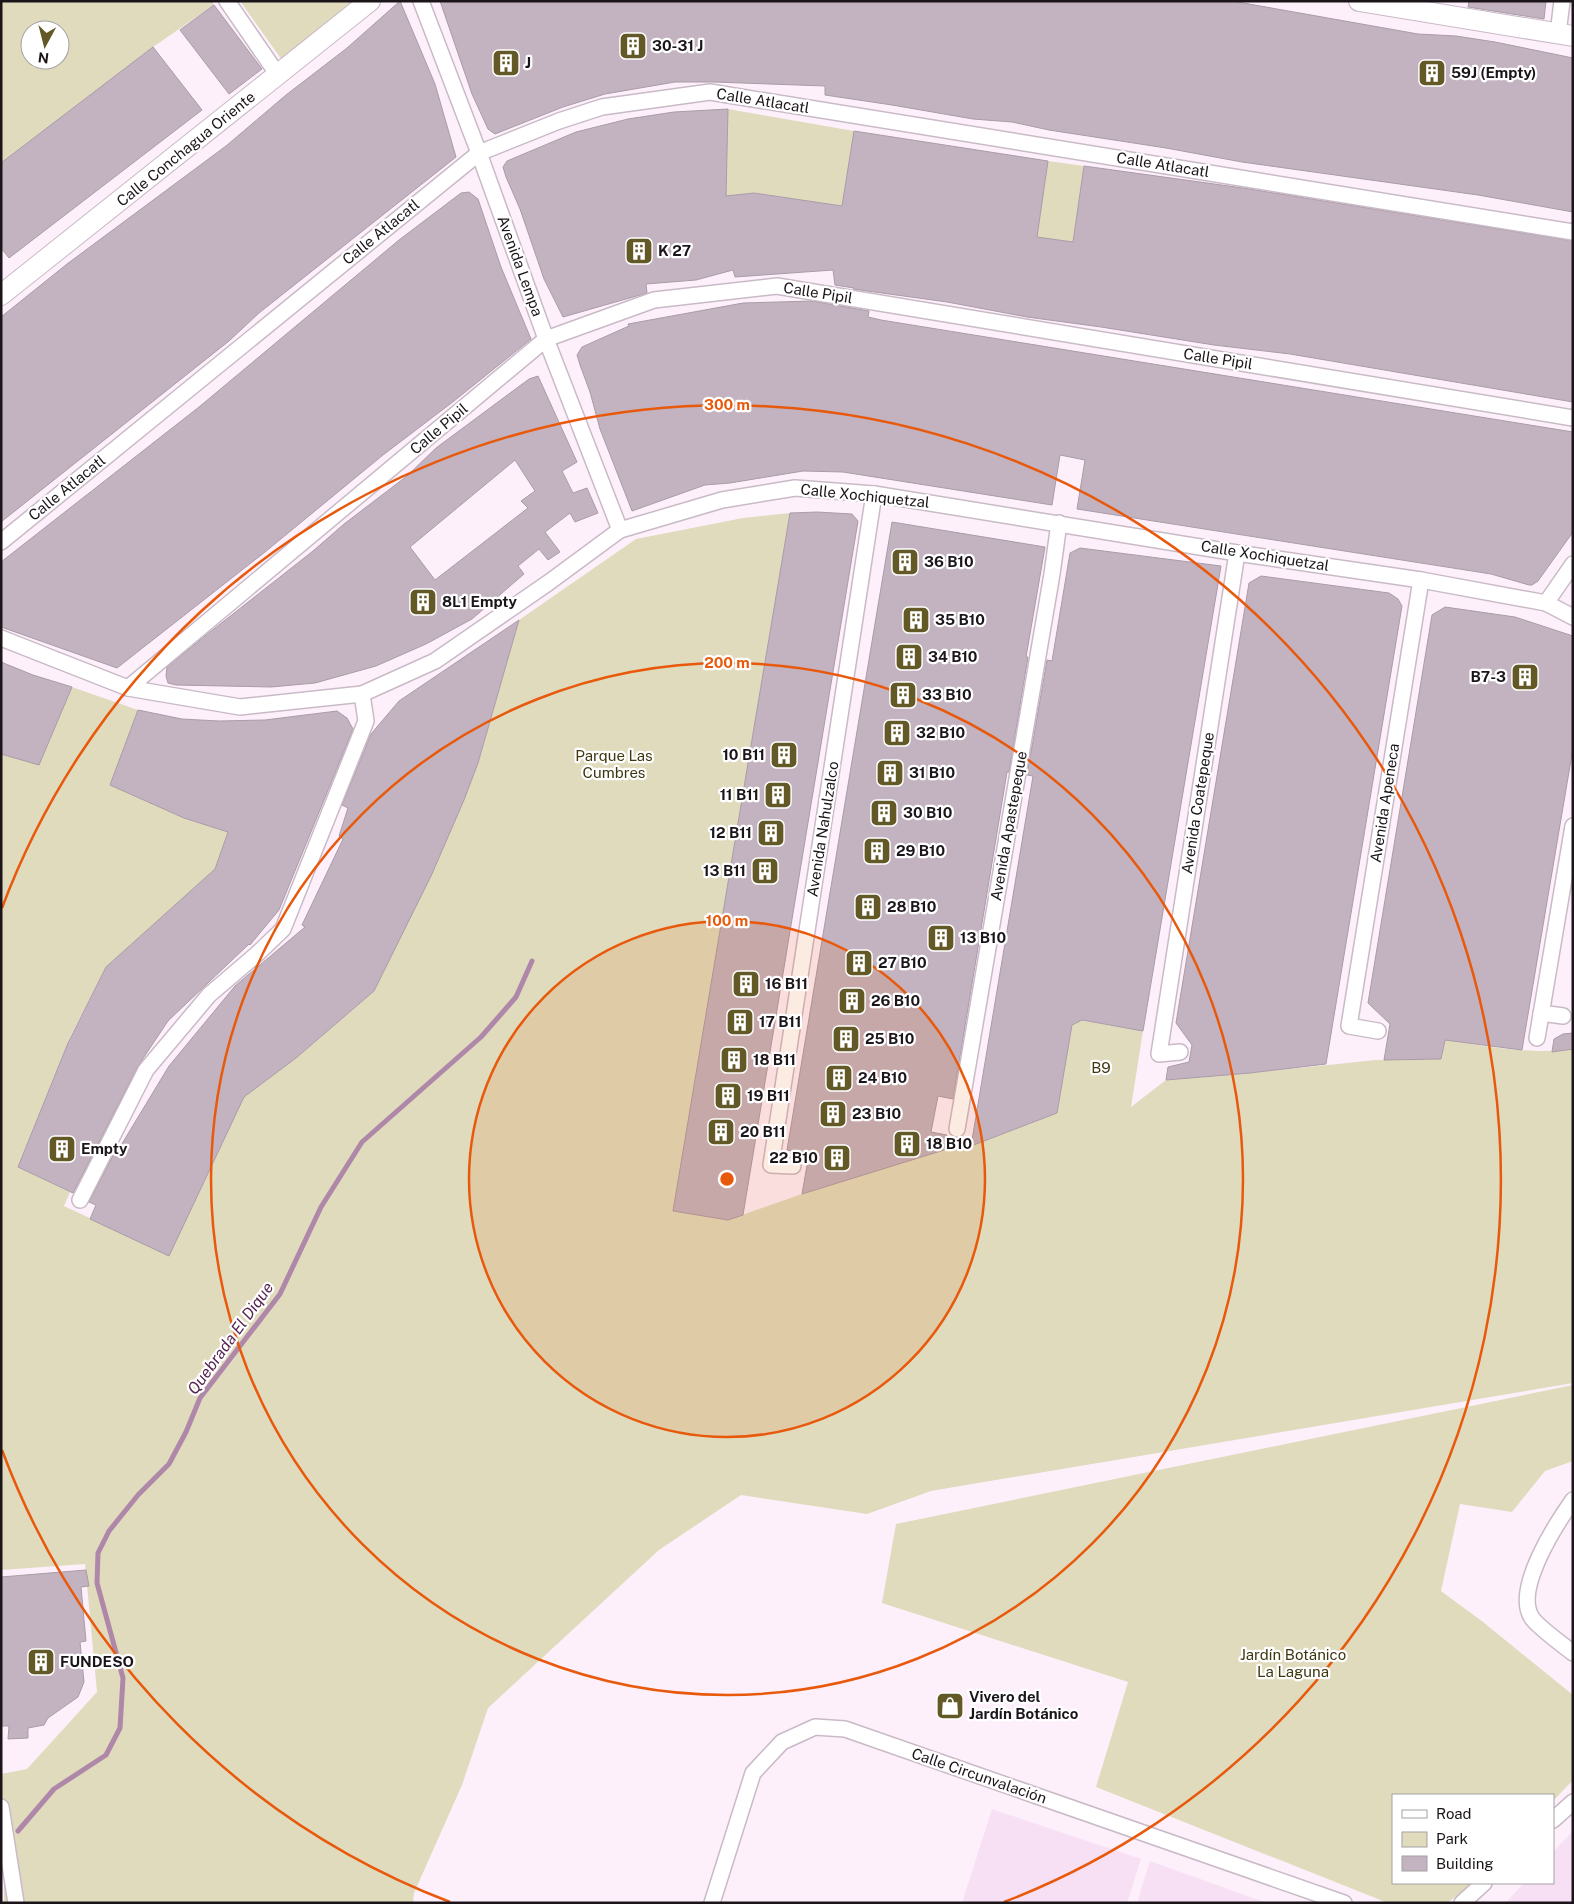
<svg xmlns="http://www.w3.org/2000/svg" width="1574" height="1904" viewBox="0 0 1574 1904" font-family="'Public Sans',sans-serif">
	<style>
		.built { fill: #f7e0f4 }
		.green { fill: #e0dbbd; fill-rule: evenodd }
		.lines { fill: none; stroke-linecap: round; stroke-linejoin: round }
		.stream { stroke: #af88a9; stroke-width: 5 }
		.building { fill: #c3b3c0; stroke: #aa9ba8; fill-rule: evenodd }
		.street-casing { stroke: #c9bac7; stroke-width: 18 }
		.secondary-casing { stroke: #c9bac7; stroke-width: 22 }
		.street { stroke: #fff; stroke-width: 15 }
		.secondary { stroke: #fff; stroke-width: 20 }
		.ring { fill: none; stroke: #e8590c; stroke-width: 2.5 }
		.labels { text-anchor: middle; stroke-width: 4.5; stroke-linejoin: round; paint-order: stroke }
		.poi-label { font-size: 15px; font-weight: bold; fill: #1b151a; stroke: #fff; text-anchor: start }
		.street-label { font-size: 15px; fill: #1b151a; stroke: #fff }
		.park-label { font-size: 15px; fill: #3e370f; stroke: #fff }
		.water-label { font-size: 16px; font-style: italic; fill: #572553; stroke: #fff }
		.centre { fill: #e8590c; stroke: #fff; stroke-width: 2.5 }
		.ring-label { font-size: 15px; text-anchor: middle; font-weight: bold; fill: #e8590c; stroke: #fff; stroke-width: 4.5; stroke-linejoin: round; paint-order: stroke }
	</style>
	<rect width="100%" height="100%" fill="#fdf0fb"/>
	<g class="built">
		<polygon points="992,1809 1141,1859 1127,1903 962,1903"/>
		<polygon points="1573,1831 1573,1903 1505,1903 1524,1883 1553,1883 1553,1852"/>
		<polygon points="1150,1861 1267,1903 1137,1903"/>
	</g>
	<g class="green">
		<path d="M1 1H212L214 5 153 47 1 163ZM30 30H60V60H30Z"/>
		<polygon points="240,1 353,1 282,60"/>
		<polygon points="728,109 854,131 842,206 754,193 726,196"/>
		<polygon points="1048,161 1084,166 1073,242 1037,237"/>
		<path d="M790 513 674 1211 728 1220 802 1194 944 1150 971 1146 1057 1113 1073 1019 1143 1031 1131 1107 1166 1080 1250 1073 1376 1060 1441 1059 1445 1040C1487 1046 1530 1055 1573 1049V1383L931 1491 867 1514 741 1495 659 1550 488 1708 462 1785 414 1893 413 1903H4V1878L1 1862V1774L27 1769 97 1692 85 1564 1 1570V754L39 764 72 687 138 710 111 785 184 818 228 832 215 869 106 967 70 1037 18 1167 70 1192 64 1206 169 1255 244 1097 296 1058 374 991 478 763 519 620 636 539 743 518Z"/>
		<polygon points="1573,1385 1573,1461 1545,1471 1512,1512 1460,1504 1441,1591 1483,1622 1573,1695 1573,1780 1553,1801 1553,1795 1393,1795 1393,1883 1471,1883 1461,1893 1447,1903 1388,1903 1096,1787 1128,1682 882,1603 896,1524"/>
	</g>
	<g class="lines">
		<polyline class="stream" points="18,1831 54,1789 106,1755 120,1728 123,1678 97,1583 98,1553 109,1531 138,1495 169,1464 186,1432 200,1398 280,1294 321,1207 362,1142 481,1037 516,997 532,961"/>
	</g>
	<g class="building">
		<polygon points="400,1 435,84 456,157 259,313 229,341 1,522 1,317 67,264 226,146 286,95 347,48"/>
		<polygon points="440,1 1232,1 1418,34 1456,36 1495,42 1573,58 1573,212 1478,195 1242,162 1166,148 1049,130 1012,122 973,119 892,105 825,95 825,86 714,82 675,82 605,94 563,107 495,134 488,129 472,94"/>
		<polygon points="1469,1 1546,1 1544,19 1468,7"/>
		<polygon points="214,5 262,69 229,94 180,30"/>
		<polygon points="153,47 202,110 9,258 1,248 1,163"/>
		<polygon points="728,109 726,196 754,193 842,206 854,131 1048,161 1037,237 1073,242 1084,166 1243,188 1573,241 1573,402 1290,354 1214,345 1101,327 1027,317 947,302 853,289 854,288 835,285 833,270 735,277 733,270 696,280 646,284 647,293 563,317 544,279 520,209 506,177 503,167 507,161 576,132 628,119 674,112"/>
		<polygon points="469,192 478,199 501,267 531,339 454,401 383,455 265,552 117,668 1,627 1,562 199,407 399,240 461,193"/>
		<polygon points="812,301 869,311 868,317 881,320 1573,432 1573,532 1538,581 1532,585 1529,585 1491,574 1077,509 1085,460 1060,455 1052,505 843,472 803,471 730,483 705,485 632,511 600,429 590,392 580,365 577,355 582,347 629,326 628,324 743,303"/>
		<path d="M538 376 577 462 562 471 573 493 587 488 598 513 575 522 570 513 545 532 560 552 548 560 539 549 518 566 524 574 472 619 426 644 376 666 315 683 271 687 176 685 168 683 166 676 167 667 205 636 313 551 344 524 407 476 436 448 529 379ZM515 460 535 491 521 501 528 508 435 580 410 547Z"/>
		<polygon points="817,512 852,514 858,521 743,1215 728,1220 673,1211 790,513"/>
		<polygon points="892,522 1045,547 1026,657 1028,657 1009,772 1007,772 953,1099 938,1096 931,1132 947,1135 944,1150 802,1194 809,1154 787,1150"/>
		<polygon points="1080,548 1221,566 1143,1031 1082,1020 1072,1025 1057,1113 971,1146 1033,776 1027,775 1047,660 1052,661 1070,553"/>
		<polygon points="1261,576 1389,593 1398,599 1402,606 1326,1064 1250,1073 1166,1080 1168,1067 1189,1062 1192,1045 1176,1023 1249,583"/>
		<polygon points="1445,607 1515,617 1573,636 1573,748 1522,1050 1445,1040 1441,1059 1384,1060 1390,1024 1368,1003 1432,615"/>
		<polygon points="519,620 478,763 464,800 431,876 374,991 296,1058 244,1097 169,1256 90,1219 96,1205 89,1202 118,1146 120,1147 169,1066 235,986 305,927 302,925 343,839 339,836 348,808 342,805 371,734 399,701"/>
		<polygon points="1,662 33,675 72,687 39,765 1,754"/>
		<polygon points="138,710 182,719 219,721 265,720 337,711 347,718 353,729 279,910 250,945 249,944 168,1021 138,1066 73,1193 18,1167 68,1043 106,967 215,869 228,832 184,818 110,785"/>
		<polygon points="1573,1033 1573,1049 1552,1052 1554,1039 1563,1034"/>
		<polygon points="86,1570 89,1586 81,1587 86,1641 80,1642 84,1682 78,1697 48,1718 44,1725 28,1728 28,1738 8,1739 9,1726 1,1726 1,1577"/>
	</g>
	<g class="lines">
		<defs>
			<g id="street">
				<polyline points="227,1 278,75"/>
				<polyline points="421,1 479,153 546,339 620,530"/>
				<polyline points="1558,34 1562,1"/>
				<polyline points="1,542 479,153 559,121 602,107 710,92 1573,232"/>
				<polyline points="1546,603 1573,564"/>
				<polyline points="1,638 128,688 240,707 362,694 435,661 548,583 620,530 722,500 795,488 874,494 1237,553 1421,580 1546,603 1573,617"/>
				<polyline points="128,688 546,339 654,300 777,286 1573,418"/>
				<polyline points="1541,1013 1563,1016"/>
				<polyline points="1378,1031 1349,1026 1421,580"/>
				<polyline points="1537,1038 1573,826"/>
				<polyline points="1180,1052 1159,1054 1237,553"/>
				<polyline points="957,1129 1052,574 1059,523"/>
				<polyline points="793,1166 771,1165 874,494"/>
				<polyline points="80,1200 146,1070 209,995 257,954 283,929 366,721 362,694"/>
				<path d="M1573 1500C1556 1524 1513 1590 1532 1618 1538 1627 1563 1645 1573 1653"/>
				<polyline points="1,1807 16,1903"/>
				<polyline points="1553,1820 1573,1802"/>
				<polyline points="712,1903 753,1773 782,1742 815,1727 845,1729 1344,1903"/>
				<polyline points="1462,1903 1484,1883"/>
			</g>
			<g id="secondary">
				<polyline points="1359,1 1573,36"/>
				<polyline points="1,295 370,1"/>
			</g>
		</defs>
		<use href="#street" class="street-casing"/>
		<use href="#secondary" class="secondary-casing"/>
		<use href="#street" class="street"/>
		<use href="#secondary" class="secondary"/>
	</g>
	<circle cx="727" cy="1179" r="258" fill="#e8590c" fill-opacity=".12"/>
	<g class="ring">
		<circle cx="727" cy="1179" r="258"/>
		<circle cx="727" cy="1179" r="516"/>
		<path d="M450 1902A774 774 0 0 1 2 1450M2 908A774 774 0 1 1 1004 1902"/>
	</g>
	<defs>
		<symbol id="building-square" viewBox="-11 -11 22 22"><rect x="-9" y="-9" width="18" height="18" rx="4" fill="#625926" stroke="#fff"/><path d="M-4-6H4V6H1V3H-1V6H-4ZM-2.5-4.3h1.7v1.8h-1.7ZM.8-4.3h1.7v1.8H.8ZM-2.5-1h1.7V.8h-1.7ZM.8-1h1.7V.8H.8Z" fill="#fff"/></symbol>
		<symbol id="shop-square" viewBox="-11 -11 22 22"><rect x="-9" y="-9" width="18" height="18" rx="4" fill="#625926" stroke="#fff"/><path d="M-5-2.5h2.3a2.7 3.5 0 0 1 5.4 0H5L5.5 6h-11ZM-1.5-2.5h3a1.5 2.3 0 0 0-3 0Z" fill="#fff"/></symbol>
	</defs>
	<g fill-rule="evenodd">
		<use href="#building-square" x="617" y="30" width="32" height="32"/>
		<use href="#building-square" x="490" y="47" width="32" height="32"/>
		<use href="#building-square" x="1416" y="57" width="32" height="32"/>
		<use href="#building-square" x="623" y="235" width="32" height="32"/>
		<use href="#building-square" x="889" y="546" width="32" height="32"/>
		<use href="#building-square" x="407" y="586" width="32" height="32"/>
		<use href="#building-square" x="900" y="604" width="32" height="32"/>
		<use href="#building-square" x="893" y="641" width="32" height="32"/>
		<use href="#building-square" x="1509" y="661" width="32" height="32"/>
		<use href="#building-square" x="887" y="679" width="32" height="32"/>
		<use href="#building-square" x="881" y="717" width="32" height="32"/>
		<use href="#building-square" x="768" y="739" width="32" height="32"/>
		<use href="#building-square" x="874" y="757" width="32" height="32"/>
		<use href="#building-square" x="762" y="779" width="32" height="32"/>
		<use href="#building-square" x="868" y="797" width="32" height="32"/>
		<use href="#building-square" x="755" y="817" width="32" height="32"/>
		<use href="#building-square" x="861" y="835" width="32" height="32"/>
		<use href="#building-square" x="749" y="855" width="32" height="32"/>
		<use href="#building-square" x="852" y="891" width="32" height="32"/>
		<use href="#building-square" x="925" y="922" width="32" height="32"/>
		<use href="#building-square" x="843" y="947" width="32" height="32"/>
		<use href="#building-square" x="730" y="968" width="32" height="32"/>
		<use href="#building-square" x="836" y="985" width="32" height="32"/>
		<use href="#building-square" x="724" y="1006" width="32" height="32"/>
		<use href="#building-square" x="830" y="1023" width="32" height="32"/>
		<use href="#building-square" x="718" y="1044" width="32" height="32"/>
		<use href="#building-square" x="823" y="1062" width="32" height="32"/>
		<use href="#building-square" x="712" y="1080" width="32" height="32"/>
		<use href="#building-square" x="817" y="1098" width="32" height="32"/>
		<use href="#building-square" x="705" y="1116" width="32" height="32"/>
		<use href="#building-square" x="891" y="1128" width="32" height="32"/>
		<use href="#building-square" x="46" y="1133" width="32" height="32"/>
		<use href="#building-square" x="821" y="1142" width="32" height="32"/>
		<use href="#building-square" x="25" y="1646" width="32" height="32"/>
		<use href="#shop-square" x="934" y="1690" width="32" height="32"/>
	</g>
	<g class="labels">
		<g class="poi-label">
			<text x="652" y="51">30-31 J</text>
			<text x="525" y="68">J</text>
			<text x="1451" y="78">59J (Empty)</text>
			<text x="658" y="256">K 27</text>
			<text x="924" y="567">36 B10</text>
			<text x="442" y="607">8L1 Empty</text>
			<text x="935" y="625">35 B10</text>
			<text x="928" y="662">34 B10</text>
			<text x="1506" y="682" text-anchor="end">B7-3</text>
			<text x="922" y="700">33 B10</text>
			<text x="916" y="738">32 B10</text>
			<text x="765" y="760" text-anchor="end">10 B11</text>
			<text x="909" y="778">31 B10</text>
			<text x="759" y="800" text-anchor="end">11 B11</text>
			<text x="903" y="818">30 B10</text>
			<text x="752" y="838" text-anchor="end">12 B11</text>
			<text x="896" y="856">29 B10</text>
			<text x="746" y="876" text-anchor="end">13 B11</text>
			<text x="887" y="912">28 B10</text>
			<text x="960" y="943">13 B10</text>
			<text x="878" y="968">27 B10</text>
			<text x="765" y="989">16 B11</text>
			<text x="871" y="1006">26 B10</text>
			<text x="759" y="1027">17 B11</text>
			<text x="865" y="1044">25 B10</text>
			<text x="753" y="1065">18 B11</text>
			<text x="858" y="1083">24 B10</text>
			<text x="747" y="1101">19 B11</text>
			<text x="852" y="1119">23 B10</text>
			<text x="740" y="1137">20 B11</text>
			<text x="926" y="1149">18 B10</text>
			<text x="81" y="1154">Empty</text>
			<text x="818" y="1163" text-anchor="end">22 B10</text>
			<text x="60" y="1667">FUNDESO</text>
			<text x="969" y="1702">Vivero del<tspan x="969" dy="17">Jardín Botánico</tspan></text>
		</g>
		<g class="street-label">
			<text transform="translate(763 101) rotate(9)" y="5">Calle Atlacatl</text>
			<text transform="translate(186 149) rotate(-39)" y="5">Calle Conchagua Oriente</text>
			<text transform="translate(1163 165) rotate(9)" y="5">Calle Atlacatl</text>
			<text transform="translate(381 232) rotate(-39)" y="5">Calle Atlacatl</text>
			<text transform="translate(520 266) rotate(70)" y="5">Avenida Lempa</text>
			<text transform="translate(818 293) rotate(9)" y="5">Calle Pipil</text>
			<text transform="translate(1218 359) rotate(9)" y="5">Calle Pipil</text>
			<text transform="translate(439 429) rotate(-40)" y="5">Calle Pipil</text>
			<text transform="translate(67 488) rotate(-39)" y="5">Calle Atlacatl</text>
			<text transform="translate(865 496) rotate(6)" y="5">Calle Xochiquetzal</text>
			<text transform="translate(1265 556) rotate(9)" y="5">Calle Xochiquetzal</text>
			<text transform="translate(1198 803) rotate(-81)" y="5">Avenida Coatepeque</text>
			<text transform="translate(1385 803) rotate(-81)" y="5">Avenida Apeneca</text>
			<text transform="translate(1009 826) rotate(-80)" y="5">Avenida Apastepeque</text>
			<text transform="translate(823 829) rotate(-81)" y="5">Avenida Nahulzalco</text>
			<text transform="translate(979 1776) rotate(19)" y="5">Calle Circunvalación</text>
		</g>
		<g class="park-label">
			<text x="614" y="761">Parque Las<tspan x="614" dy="17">Cumbres</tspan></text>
			<text x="1101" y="1073">B9</text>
			<text x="1293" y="1660">Jardín Botánico<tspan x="1293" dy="17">La Laguna</tspan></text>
		</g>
		<g class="water-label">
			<text transform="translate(230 1338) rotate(-54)" y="6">Quebrada El Dique</text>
		</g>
	</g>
	<circle cx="727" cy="1179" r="8" class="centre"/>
	<g class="ring-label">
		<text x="727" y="410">300 m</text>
		<text x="727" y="668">200 m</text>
		<text x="727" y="926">100 m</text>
	</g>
	<rect width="1574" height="1904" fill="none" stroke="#1b151a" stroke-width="5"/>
	<rect x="1392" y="1794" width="162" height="90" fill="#ffffff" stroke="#a4a1a3"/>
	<rect x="1402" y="1810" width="25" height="8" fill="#ffffff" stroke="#a4a1a3"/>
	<text x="1436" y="1819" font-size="15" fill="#1b151a">Road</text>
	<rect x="1402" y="1832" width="25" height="15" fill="#e0dbbd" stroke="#a4a1a3"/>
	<text x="1436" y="1844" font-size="15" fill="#1b151a">Park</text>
	<rect x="1402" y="1856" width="25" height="15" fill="#c3b3c0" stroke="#a4a1a3"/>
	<text x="1436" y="1869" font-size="15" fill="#1b151a">Building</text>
	<g transform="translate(45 45) rotate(187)"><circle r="24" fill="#ffffff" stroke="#a4a1a3"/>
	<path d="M0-4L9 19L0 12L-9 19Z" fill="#625926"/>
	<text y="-8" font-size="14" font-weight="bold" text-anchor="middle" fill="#1b151a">N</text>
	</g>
</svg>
